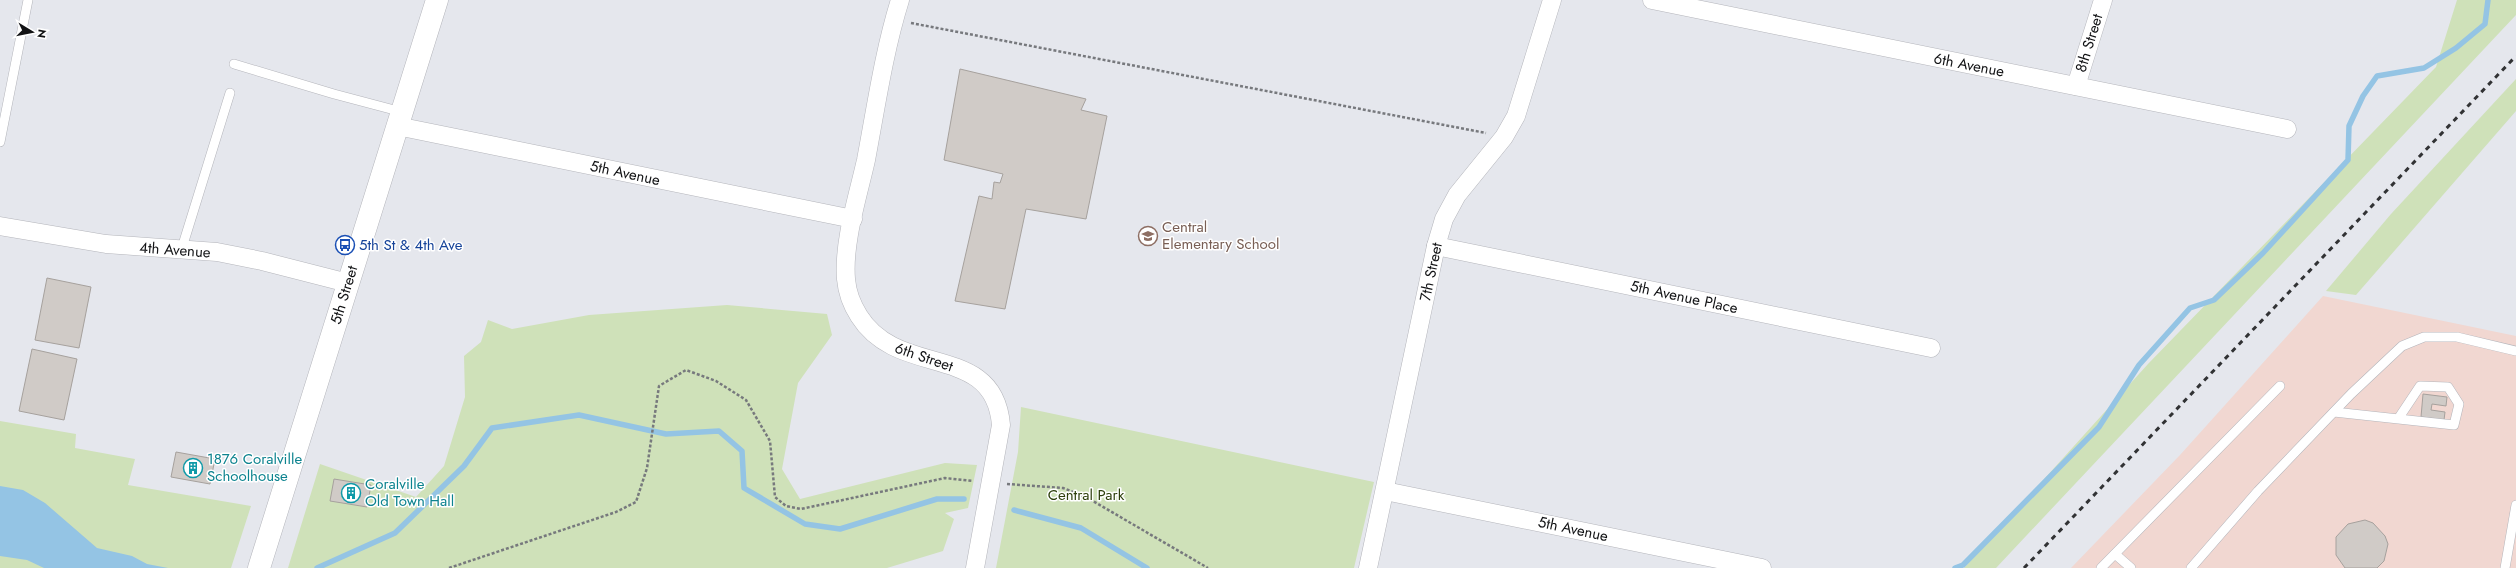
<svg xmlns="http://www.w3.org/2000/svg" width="2516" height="568" viewBox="0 0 2516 568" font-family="Jost,sans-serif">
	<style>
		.industrial { fill: #f1d7d1 }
		.green { fill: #cfe1b9 }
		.water { fill: #94c4e4 }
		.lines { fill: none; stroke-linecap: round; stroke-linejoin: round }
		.stream { stroke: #94c4e4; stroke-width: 5.5 }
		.building { fill: #d0cbc7; stroke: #a6a19d }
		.lane-casing { stroke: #b4b5bb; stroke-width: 10 }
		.street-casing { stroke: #b4b5bb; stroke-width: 19 }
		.secondary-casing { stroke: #b4b5bb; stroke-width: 23 }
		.path { stroke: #77797d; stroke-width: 2.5; stroke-dasharray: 3 2; stroke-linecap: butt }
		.lane { stroke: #fff; stroke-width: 9 }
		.street { stroke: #fff; stroke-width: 18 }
		.secondary { stroke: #fff; stroke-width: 22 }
		.rail { stroke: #313234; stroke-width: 3; stroke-dasharray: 5 5; stroke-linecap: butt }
		.labels { text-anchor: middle; stroke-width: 3; stroke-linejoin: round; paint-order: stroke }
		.street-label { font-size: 15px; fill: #111214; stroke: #fff }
		.education-label { font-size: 15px; fill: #785e54; stroke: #fff; text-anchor: start }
		.transit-label { font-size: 15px; fill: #164399; stroke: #fff; text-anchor: start }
		.culture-label { font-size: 15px; fill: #0d838f; stroke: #fff; text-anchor: start }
		.park-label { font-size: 15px; fill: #2d3f0c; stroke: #fff }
	</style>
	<rect width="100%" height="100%" fill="#e5e7ed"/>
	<polygon class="industrial" points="2323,296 2516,336 2516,568 2071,568 2180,455"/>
	<g class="green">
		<polygon points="2457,0 2516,0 2516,15 1996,568 1964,568 2148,364 2436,67"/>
		<polygon points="2516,79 2516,111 2356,295 2326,291 2391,214"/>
		<polygon points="727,305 827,314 832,335 798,383 782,469 800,499 945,463 977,465 968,508 945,513 954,519 943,551 887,568 288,568 320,464 416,497 444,466 465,397 464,356 481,342 488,320 512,329 589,315"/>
		<polygon points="1021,407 1374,482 1354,568 996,568 1018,452"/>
		<polygon points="0,421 76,434 75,448 135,459 128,485 251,506 231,568 0,568"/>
	</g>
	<polygon class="water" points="0,486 23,490 45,503 97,548 132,556 147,564 168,568 44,568 27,560 0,556"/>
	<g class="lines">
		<g class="stream">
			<polyline points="1014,510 1081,528 1147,568"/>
			<polyline points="317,568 395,533 464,466 492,428 579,415 666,434 719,431 742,451 744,488 805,524 840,529 937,499 964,499"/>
			<polyline points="1955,568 1963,565 2099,427 2139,365 2190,308 2214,300 2263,253 2348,160 2349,126 2363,96 2377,76 2424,68 2456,48 2485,24 2488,0"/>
		</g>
	</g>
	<g class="building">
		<polygon points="960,69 1086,99 1081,110 1107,116 1086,219 1026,209 1005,309 955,301 979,196 992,199 994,182 1000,183 1003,174 944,160"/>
		<polygon points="47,278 91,287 79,348 35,340"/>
		<polygon points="32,349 77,359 64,420 19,411"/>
		<polygon points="2423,394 2447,397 2446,406 2432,404 2431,410 2445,412 2444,420 2421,417"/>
		<polygon points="176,452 215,459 210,484 171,477"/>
		<polygon points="334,479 371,485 367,507 330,501"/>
		<polygon points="2365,520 2373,523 2385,536 2388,544 2384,561 2377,568 2345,568 2336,555 2336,537 2348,524"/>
	</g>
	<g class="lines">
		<defs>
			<g id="lane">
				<polyline points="234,64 334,94 402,112"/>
				<polyline points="0,142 28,0"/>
				<polyline points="181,251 230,93"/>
				<polyline points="2334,412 2454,425 2459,404 2448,387 2420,386 2398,419"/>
				<polyline points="2115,554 2131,568"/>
				<polyline points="2101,568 2280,386"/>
				<polyline points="2191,568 2258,491 2351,394 2402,346 2424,337 2457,337 2516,351"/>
				<polyline points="2505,568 2516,505"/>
			</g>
			<g id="street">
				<path d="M900 0C884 51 876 107 866 160 858 196 843 242 846 279 847 291 852 305 859 316 899 380 994 341 1001 425L975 568"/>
				<polyline points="1652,0 2287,129"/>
				<polyline points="2076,86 2103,0"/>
				<polyline points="397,126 853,219"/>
				<polyline points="0,226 106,244 217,252 262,261 348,283"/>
				<polyline points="1436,246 1931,348"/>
				<polyline points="1385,491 1762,568"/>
				<polyline points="1368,568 1436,246 1444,219 1457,195 1504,137 1516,116 1552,0"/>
			</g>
			<polyline id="secondary" points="259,568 437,0"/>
		</defs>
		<use href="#lane" class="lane-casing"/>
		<use href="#street" class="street-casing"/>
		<use href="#secondary" class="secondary-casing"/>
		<g class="path">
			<polyline points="911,23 1486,133"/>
			<polyline points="1007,484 1063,488 1086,497 1208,568"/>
			<polyline points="449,568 616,512 636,502 647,468 659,386 686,370 716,381 746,400 770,441 775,497 786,506 801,509 945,478 973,481"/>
		</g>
		<use href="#lane" class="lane"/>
		<use href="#street" class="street"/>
		<use href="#secondary" class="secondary"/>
		<polyline class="rail" points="2024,568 2516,56"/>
	</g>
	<defs>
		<symbol id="school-ring" viewBox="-11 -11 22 22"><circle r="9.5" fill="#fff" stroke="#8d6e63" stroke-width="1.5"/><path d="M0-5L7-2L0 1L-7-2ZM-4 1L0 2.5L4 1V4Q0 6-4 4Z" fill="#8d6e63"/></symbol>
		<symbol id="bus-ring" viewBox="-11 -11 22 22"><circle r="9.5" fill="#fff" stroke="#1a4fb4" stroke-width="1.5"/><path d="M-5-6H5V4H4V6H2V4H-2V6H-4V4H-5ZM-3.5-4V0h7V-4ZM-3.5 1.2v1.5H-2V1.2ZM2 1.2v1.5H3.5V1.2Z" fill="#1a4fb4"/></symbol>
		<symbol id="building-ring" viewBox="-11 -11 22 22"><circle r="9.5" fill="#fff" stroke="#0f9aa8" stroke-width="1.5"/><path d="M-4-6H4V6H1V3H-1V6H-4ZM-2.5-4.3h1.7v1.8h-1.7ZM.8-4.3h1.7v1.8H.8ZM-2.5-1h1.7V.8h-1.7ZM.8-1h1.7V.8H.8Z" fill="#0f9aa8"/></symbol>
	</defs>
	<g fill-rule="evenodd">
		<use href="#school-ring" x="1137" y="225" width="22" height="22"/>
		<use href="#bus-ring" x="334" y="234" width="22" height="22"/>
		<use href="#building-ring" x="182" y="457" width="22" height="22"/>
		<use href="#building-ring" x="340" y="482" width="22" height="22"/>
	</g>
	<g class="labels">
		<g class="street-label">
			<text transform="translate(2089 43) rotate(-73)" y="5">8th Street</text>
			<text transform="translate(1969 65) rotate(11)" y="5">6th Avenue</text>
			<text transform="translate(625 173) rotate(12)" y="5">5th Avenue</text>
			<text transform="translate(175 250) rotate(4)" y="5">4th Avenue</text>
			<text transform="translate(1431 272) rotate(-78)" y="5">7th Street</text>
			<text transform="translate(344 295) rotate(-73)" y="5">5th Street</text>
			<text transform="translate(1684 297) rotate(12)" y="5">5th Avenue Place</text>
			<text transform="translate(924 357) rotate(19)" y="5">6th Street</text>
			<text transform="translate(1573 529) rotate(12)" y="5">5th Avenue</text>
		</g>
		<g class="education-label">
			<text x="1162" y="232">Central<tspan x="1162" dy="17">Elementary School</tspan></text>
		</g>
		<g class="transit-label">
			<text x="359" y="250">5th St &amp; 4th Ave</text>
		</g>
		<g class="culture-label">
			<text x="207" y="464">1876 Coralville<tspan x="207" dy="17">Schoolhouse</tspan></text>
			<text x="365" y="489">Coralville<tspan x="365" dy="17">Old Town Hall</tspan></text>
		</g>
		<g class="park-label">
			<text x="1086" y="500">Central Park</text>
		</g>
	</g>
	<g transform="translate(32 32) rotate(100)" stroke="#ffffff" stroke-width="3" paint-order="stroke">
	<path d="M0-3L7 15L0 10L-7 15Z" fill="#111214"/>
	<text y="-6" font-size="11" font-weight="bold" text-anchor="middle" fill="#111214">N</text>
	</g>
</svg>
